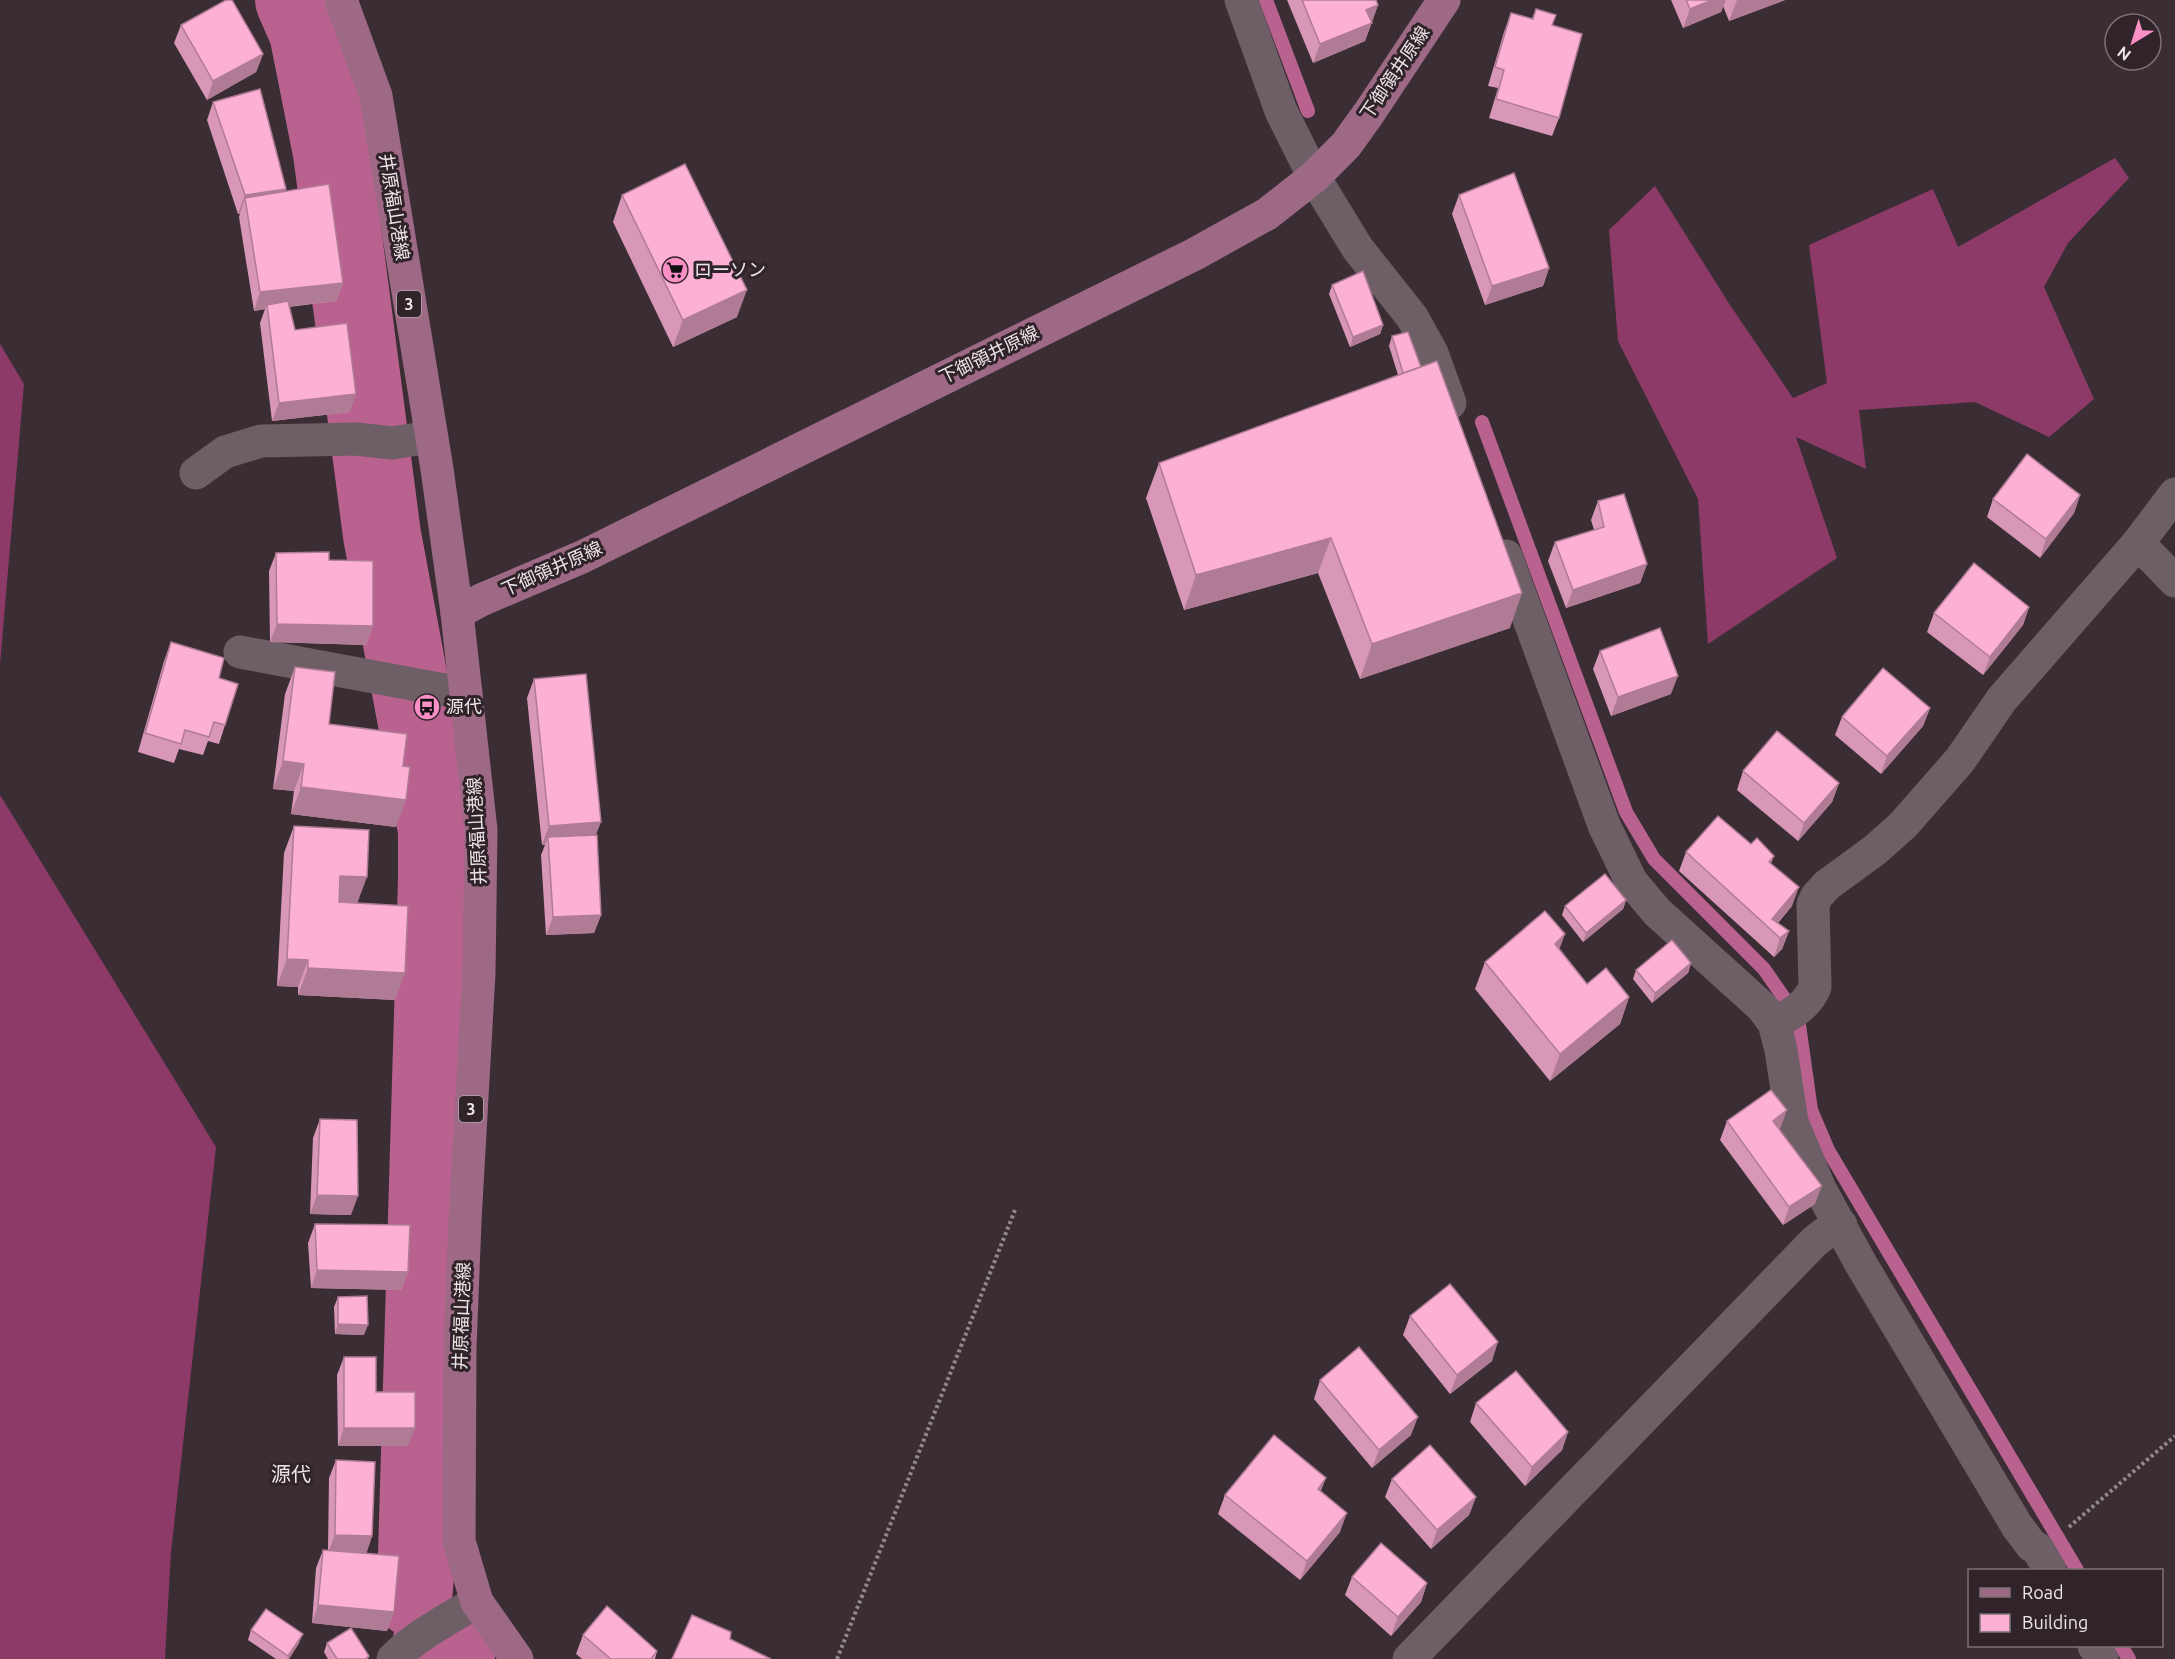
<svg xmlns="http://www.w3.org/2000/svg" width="2175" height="1659" viewBox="0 0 2175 1659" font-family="Ubuntu,'Noto Sans JP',sans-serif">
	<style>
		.forest { fill: #8d3a68 }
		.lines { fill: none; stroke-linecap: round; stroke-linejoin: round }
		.stream { stroke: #b9628f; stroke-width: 14 }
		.river { stroke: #b9628f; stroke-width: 78 }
		.path { stroke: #92888d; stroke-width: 4; stroke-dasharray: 3 3; stroke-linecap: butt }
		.minor { stroke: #6d5f65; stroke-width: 33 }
		.major { stroke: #9e6984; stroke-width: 33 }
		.wall { fill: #d897b6 }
		.shaded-wall { fill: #b07b94 }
		.building { fill: #fbb0d4; stroke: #b07b94; stroke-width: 1.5 }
		.labels { text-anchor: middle; stroke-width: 6; stroke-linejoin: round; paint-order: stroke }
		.shield { fill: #30242a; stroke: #b4abb0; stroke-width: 1.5 }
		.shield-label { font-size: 16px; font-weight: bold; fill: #ede5e9 }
		.street-label { font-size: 18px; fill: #ede5e9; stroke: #30242a }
		.poi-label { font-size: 18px; fill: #ede5e9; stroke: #30242a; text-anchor: start }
		.neighbourhood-label { font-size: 20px; fill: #ede5e9; stroke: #30242a }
	</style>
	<rect width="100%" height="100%" fill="#3a2e34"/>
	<g class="forest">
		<polygon points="2115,158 2129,178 2068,243 2044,287 2094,399 2049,437 1975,402 1859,410 1866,469 1796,437 1837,558 1708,644 1698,499 1618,341 1609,230 1655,186 1730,305 1793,398 1827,383 1809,245 1933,189 1958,247"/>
		<polygon points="0,344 24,384 0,664"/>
		<polygon points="0,795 216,1147 171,1552 165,1659 0,1659"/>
	</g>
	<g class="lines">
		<g class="stream">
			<polyline points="1266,0 1308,111"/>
			<polyline points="1482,422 1626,812 1654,859 1764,969 1798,1018 1811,1110 1828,1150 2077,1570"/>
			<polyline points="2121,1646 2129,1659"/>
		</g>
		<g class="river">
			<polyline points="294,0 308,32 332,153 382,535 437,830 437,879 417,1554 413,1598"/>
			<polyline points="432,1640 456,1659"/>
		</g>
		<g class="path">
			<polyline points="2069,1527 2175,1436"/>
			<polyline points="837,1659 1015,1210"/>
		</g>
		<g class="minor">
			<polyline points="1241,0 1281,111 1314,177 1358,249 1412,317 1432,353 1450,403"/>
			<polyline points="196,473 225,452 261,441 356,439 392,443 430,437"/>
			<polyline points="2138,543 2175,581"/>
			<polyline points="1506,556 1604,825 1631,881 1657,912 1762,1007 1774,1023 1781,1050 1792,1122 1820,1189 1861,1264 2017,1526 2032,1546 2037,1548 2050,1570"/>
			<polyline points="240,652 439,689 466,692"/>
			<path d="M1774 1023C1792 1014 1807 1006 1815 987L1813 904 1817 896 1827 885 1875 850 1903 825 1960 760 2002 699 2138 543 2175 494"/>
			<polyline points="2094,1646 2102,1659"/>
			<path d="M393 1659C417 1635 448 1619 477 1602"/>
			<polyline points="1409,1659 1814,1242 1824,1234 1841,1225"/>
		</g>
		<g class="major">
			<polyline points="341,0 376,96 437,469 457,613 481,830 479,973 465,1221 460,1348 459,1541 477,1602 517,1659"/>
			<polyline points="457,613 481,600 582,557 1195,254 1267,214 1314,177 1346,145 1369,113 1444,0"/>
		</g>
	</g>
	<g class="wall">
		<polygon points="1287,0 1376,0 1378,5 1365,41 1313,63"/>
		<polygon points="1671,0 1785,0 1729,21 1723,6 1721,12 1683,28"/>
		<polygon points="1536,9 1552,25 1559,118 1552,136 1489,118 1498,88 1488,86 1504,32 1511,13 1532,19"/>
		<polygon points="181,25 263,54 256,72 207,100 174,43"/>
		<polygon points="213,102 286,189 285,192 343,283 336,301 289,307 295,330 350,412 272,421 260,323 265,309 254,311 239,217 240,214 238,214 207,120"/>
		<polygon points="622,195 737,317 673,347 613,222"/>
		<polygon points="1459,195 1549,268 1543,286 1485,305 1452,214"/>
		<polygon points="1332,285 1383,325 1380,334 1350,347 1329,294"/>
		<polygon points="1392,336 1510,628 1360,679 1318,573 1184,610 1146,498 1159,463 1398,375 1389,346"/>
		<polygon points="2080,495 2074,513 2040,558 1987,517 1993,499"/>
		<polygon points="1598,501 1647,564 1640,583 1566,608 1548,561 1555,542 1594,530 1591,520"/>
		<polygon points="276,553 329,560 373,626 366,645 270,642 269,571"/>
		<polygon points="2029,607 2023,625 1983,675 1927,632 1934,613"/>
		<polygon points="171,642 219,678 225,725 219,744 208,741 203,755 179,749 174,763 138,752 164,661"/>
		<polygon points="1600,651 1671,694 1611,716 1593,669"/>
		<polygon points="295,667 329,724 403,766 396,827 291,814 294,791 273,789 285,694"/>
		<polygon points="534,679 596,835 601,915 594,933 546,935 541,855 545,845 542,845 527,698"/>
		<polygon points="1930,708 1923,726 1881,774 1835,735 1842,717"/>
		<polygon points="1743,771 1839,783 1832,802 1798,841 1737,790"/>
		<polygon points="294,826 357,903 395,1000 298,995 298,987 277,986 284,853"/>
		<polygon points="1751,844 1774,856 1771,863 1792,906 1778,923 1789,931 1782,949 1774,957 1679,871 1686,852"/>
		<polygon points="1626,900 1623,909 1583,942 1562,915 1565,906"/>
		<polygon points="1560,949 1587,984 1629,997 1620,1024 1550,1081 1475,989 1485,962"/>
		<polygon points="1691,963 1688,973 1652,1003 1633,979 1636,970"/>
		<polygon points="320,1119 351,1215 310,1214 313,1138"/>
		<polygon points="1727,1121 1780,1129 1815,1204 1783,1225 1720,1140"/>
		<polygon points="315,1224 408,1272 401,1290 311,1288 308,1243"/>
		<polygon points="338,1297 364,1335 335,1334 334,1307"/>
		<polygon points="1410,1316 1492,1361 1450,1394 1403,1335"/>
		<polygon points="344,1357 376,1392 408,1446 338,1446 337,1375"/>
		<polygon points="1320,1380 1411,1435 1372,1468 1314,1399"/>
		<polygon points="1476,1403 1568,1432 1562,1450 1525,1486 1470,1422"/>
		<polygon points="336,1460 372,1536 366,1553 394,1612 387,1631 312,1623 316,1568 323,1550 328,1550 329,1478"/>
		<polygon points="1392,1479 1476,1497 1469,1515 1431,1549 1385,1497"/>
		<polygon points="1225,1495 1340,1532 1300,1580 1218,1514"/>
		<polygon points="1352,1577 1427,1583 1421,1602 1391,1636 1345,1595"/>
		<polygon points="251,1630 299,1643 289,1659 276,1659 248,1640"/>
		<polygon points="583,1635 657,1651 655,1659 582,1659 576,1654"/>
		<polygon points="327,1643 369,1656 368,1659 328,1659 324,1652"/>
	</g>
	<g class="shaded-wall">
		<polygon points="1712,0 1726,0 1721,12 1683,28 1690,9"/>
		<polygon points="1737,0 1785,0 1729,21"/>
		<polygon points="1378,5 1365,41 1313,63 1320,44 1366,10"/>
		<polygon points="263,54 256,72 207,100 213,81"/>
		<polygon points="286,189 279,208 245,198 240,214 238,214 245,195"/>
		<polygon points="1549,268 1543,286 1485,305 1492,286"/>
		<polygon points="343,283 336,301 267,309 267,305 265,309 254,311 260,292"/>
		<polygon points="747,290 737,317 673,347 683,320"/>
		<polygon points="1383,325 1380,334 1350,347 1353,337"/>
		<polygon points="356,394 350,412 272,421 279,403"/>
		<polygon points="2080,495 2074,513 2040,558 2046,539"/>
		<polygon points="1331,538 1318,573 1184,610 1196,575"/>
		<polygon points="1647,564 1640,583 1566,608 1573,590"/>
		<polygon points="1522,593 1510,628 1360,679 1372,644"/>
		<polygon points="2029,607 2023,625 1983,675 1990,657"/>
		<polygon points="277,624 373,626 366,645 270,642"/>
		<polygon points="1678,676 1671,694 1611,716 1618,697"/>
		<polygon points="1930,708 1923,726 1881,774 1887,756"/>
		<polygon points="283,761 304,764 294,791 273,789"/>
		<polygon points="1839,783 1832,802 1798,841 1804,823"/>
		<polygon points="301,787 406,800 396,827 291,814"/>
		<polygon points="601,822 594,840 548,837 545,845 542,845 549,826"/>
		<polygon points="340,876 367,877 357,904 330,903"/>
		<polygon points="1799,887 1792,906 1771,930 1772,919"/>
		<polygon points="1626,900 1623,909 1583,942 1586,933"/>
		<polygon points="601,915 594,933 546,935 553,917"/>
		<polygon points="1789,931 1782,949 1774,957 1780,938"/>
		<polygon points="1565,934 1555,961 1555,944"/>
		<polygon points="287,959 308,960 298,987 277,986"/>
		<polygon points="1691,963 1688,973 1652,1003 1655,993"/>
		<polygon points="308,968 405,973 395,1000 298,995"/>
		<polygon points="1629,997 1620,1024 1550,1081 1560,1054"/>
		<polygon points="1787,1110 1780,1129 1767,1139 1773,1121"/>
		<polygon points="1822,1186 1815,1204 1783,1225 1789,1207"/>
		<polygon points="317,1195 358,1196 351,1215 310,1214"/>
		<polygon points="317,1270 408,1272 401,1290 311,1288"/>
		<polygon points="338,1324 368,1325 364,1335 335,1334"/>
		<polygon points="1498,1342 1492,1361 1450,1394 1457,1375"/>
		<polygon points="1418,1417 1411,1435 1372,1468 1379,1450"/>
		<polygon points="344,1428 415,1428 408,1446 338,1446"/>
		<polygon points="1568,1432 1562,1450 1525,1486 1532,1467"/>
		<polygon points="1326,1478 1319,1496 1318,1489"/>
		<polygon points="1476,1497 1469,1515 1431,1549 1437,1530"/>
		<polygon points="1347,1513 1340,1532 1300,1580 1307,1561"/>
		<polygon points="335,1535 372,1536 366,1555 328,1553"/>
		<polygon points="1427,1583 1421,1602 1391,1636 1398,1617"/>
		<polygon points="318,1605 394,1612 387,1631 312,1623"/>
		<polygon points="303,1634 299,1643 289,1659 287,1659"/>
	</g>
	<g class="building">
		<polygon points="226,0 232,0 263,54 213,81 181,25"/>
		<polygon points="1302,0 1376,0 1378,5 1366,10 1372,23 1320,44"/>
		<polygon points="1686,0 1712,0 1690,9"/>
		<polygon points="1536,9 1556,15 1552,25 1582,34 1559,118 1496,99 1504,70 1495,67 1511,13 1533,19"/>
		<polygon points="260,89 286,189 245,195 213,102"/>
		<polygon points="685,164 747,290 683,320 622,195"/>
		<polygon points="1514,173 1549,268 1492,286 1459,195"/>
		<polygon points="329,184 343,283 260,292 245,198"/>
		<polygon points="1363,271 1383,325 1353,337 1332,285"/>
		<polygon points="288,301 295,330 347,323 356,394 279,403 267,305"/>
		<polygon points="1408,332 1421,367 1403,373 1392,336"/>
		<polygon points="1437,361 1522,593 1372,644 1331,538 1196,575 1159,463"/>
		<polygon points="2027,454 2080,495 2046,539 1993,499"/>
		<polygon points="1624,494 1647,564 1573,590 1555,542 1604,527 1598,501"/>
		<polygon points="329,552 329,560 373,561 373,626 277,624 276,553"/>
		<polygon points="1974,563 2029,607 1990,657 1934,613"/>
		<polygon points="1660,628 1678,676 1618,697 1600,651"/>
		<polygon points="171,642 224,658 219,678 238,684 225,725 214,722 209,737 185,730 181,744 145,733"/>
		<polygon points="295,667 335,672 329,724 407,734 403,766 410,767 406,800 301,787 304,764 283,761"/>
		<polygon points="1883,668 1930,708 1887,756 1842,717"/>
		<polygon points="586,674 601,822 549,826 534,679"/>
		<polygon points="1777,731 1839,783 1804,823 1743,771"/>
		<polygon points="1718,816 1751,844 1757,838 1774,856 1769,862 1799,887 1772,919 1789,931 1780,938 1686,852"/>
		<polygon points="294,826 369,830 367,877 340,876 339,902 408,906 405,973 308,968 308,960 287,959"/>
		<polygon points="597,835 601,915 553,917 548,837"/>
		<polygon points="1605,874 1626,900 1586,933 1565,906"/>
		<polygon points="1545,911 1565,934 1555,944 1587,984 1606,968 1629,997 1560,1054 1485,962"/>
		<polygon points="1672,940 1691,963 1655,993 1636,970"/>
		<polygon points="1771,1090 1787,1110 1773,1121 1822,1186 1789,1207 1727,1121"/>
		<polygon points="320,1119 357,1120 358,1196 317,1195"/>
		<polygon points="315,1224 410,1225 408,1272 317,1270"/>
		<polygon points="1450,1284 1498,1342 1457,1375 1410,1316"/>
		<polygon points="367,1296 368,1325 338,1324 338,1297"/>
		<polygon points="1359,1347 1418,1417 1379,1450 1320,1380"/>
		<polygon points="344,1357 376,1357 376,1392 415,1392 415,1428 344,1428"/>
		<polygon points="1516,1371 1568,1432 1532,1467 1476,1403"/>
		<polygon points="1274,1435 1326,1478 1318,1489 1347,1513 1307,1561 1225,1495"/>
		<polygon points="1430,1445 1476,1497 1437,1530 1392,1479"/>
		<polygon points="336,1460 375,1462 372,1536 335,1535"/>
		<polygon points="1381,1543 1427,1583 1398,1617 1352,1577"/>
		<polygon points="323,1550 399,1556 394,1612 318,1605"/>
		<polygon points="607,1606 657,1651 651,1659 611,1659 583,1635"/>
		<polygon points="266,1609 303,1634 288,1656 251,1630"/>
		<polygon points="692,1615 731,1632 730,1639 771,1659 672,1659"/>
		<polygon points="351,1628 369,1656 365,1659 337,1659 327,1643"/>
	</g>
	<defs>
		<symbol id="supermarket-disc" viewBox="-11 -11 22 22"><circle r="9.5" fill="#fa8fc6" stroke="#30242a"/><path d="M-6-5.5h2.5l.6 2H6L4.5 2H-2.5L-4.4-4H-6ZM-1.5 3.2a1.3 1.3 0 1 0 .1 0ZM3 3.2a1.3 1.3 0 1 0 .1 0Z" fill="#111"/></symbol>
		<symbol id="bus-disc" viewBox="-11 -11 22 22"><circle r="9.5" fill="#fa8fc6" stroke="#30242a"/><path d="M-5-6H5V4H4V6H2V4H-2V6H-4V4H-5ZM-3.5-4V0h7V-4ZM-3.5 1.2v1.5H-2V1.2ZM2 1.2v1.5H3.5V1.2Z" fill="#111"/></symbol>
	</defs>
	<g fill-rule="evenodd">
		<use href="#supermarket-disc" x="660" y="255" width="30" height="30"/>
		<use href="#bus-disc" x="412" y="692" width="30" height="30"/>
	</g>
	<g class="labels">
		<g class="shield">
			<rect x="397" y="291" width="24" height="26" rx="4.5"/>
			<rect x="459" y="1096" width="24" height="26" rx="4.5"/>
		</g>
		<g class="shield-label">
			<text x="409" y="310">3</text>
			<text x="471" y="1115">3</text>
		</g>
		<g class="street-label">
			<text transform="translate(1395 73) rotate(-56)" y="6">下御領井原線</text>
			<text transform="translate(394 207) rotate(81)" y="6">井原福山港線</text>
			<text transform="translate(989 355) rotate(-26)" y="6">下御領井原線</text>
			<text transform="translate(552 569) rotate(-24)" y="6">下御領井原線</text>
			<text transform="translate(477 831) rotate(-93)" y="6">井原福山港線</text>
			<text transform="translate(462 1316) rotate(-88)" y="6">井原福山港線</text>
		</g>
		<g class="poi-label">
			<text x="694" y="276">ローソン</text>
			<text x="446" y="713">源代</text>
		</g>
		<g class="neighbourhood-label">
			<text x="291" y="1481">源代</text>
		</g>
	</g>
	<rect x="1968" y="1569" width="195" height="78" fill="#30242a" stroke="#7c7176" stroke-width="1.5"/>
	<rect x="1980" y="1588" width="30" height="9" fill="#9e6984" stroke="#7c7176" stroke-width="1.5"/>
	<text x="2022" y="1599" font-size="18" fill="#ede5e9">Road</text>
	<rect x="1980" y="1614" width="30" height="18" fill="#fbb0d4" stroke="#7c7176" stroke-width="1.5"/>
	<text x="2022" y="1629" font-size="18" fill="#ede5e9">Building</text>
	<g transform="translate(2133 42) rotate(218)"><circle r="28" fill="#30242a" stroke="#7c7176" stroke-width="1.5"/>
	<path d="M0-4.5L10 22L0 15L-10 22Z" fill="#fa8fc6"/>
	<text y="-9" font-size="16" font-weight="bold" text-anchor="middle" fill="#ede5e9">N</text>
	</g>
</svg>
